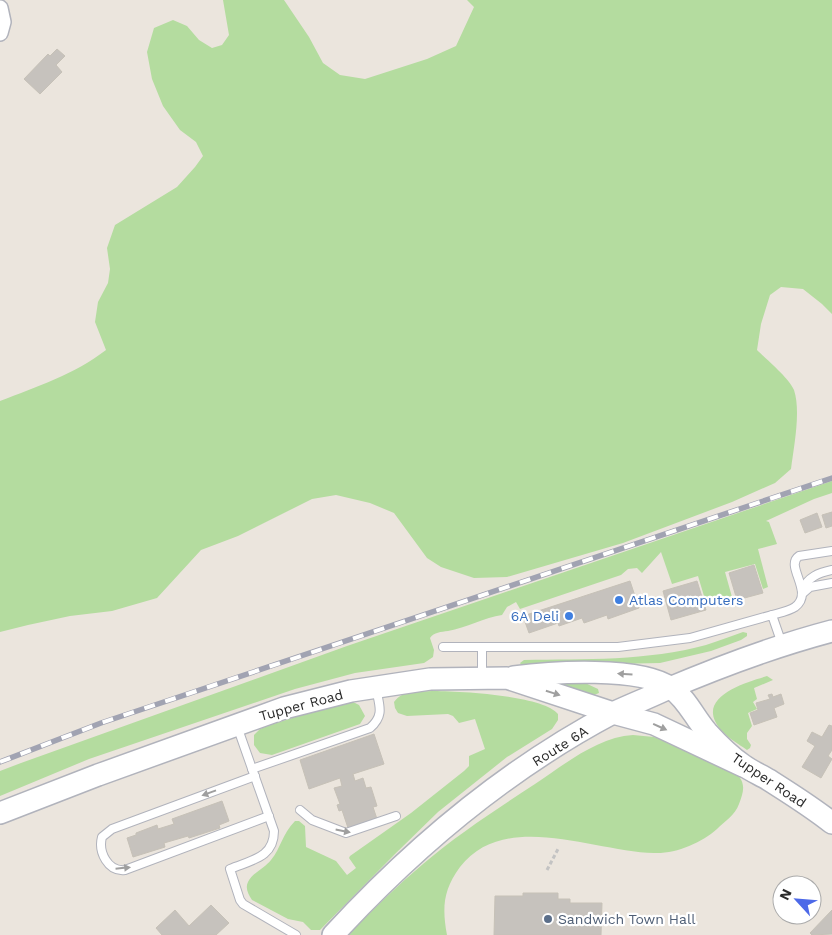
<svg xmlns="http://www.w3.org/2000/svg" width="832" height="935" viewBox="0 0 832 935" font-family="'Work Sans',sans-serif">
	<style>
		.green { fill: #b4dc9f }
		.building { fill: #c6c2bd; stroke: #c6c1b7 }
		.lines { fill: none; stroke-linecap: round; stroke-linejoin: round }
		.lane-casing { stroke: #b1b3bc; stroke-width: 10 }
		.street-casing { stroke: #b1b3bc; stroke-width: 18 }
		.secondary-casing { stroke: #b1b3bc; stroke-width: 24 }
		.path { stroke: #c3c3c3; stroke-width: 3; stroke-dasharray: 4 2.5; stroke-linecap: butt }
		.lane { stroke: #fff; stroke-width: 8 }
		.street { stroke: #fff; stroke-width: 15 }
		.secondary { stroke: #fff; stroke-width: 21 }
		.rail-casing { stroke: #a1a3b2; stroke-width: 5.5 }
		.rail { stroke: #fff; stroke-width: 4; stroke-dasharray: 11; stroke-linecap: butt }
		.oneway { fill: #9f9f9f }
		.shop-dot { fill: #3f7fe0; stroke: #fff; stroke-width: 2 }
		.service-dot { fill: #5c6f8a; stroke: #fff; stroke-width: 2 }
		.labels { text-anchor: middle; stroke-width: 4.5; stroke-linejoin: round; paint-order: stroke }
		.shop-label { font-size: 14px; fill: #366cbe; stroke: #fff; text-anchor: start }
		.street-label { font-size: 14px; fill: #2a2a2a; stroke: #fff }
		.service-label { font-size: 14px; fill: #4e5e75; stroke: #fff; text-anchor: start }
	</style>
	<rect width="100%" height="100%" fill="#ebe5dd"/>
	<g class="green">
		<path d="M223 0H284L309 37 323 63 340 75 365 79 427 59 456 46 474 7 467 0H832V314L822 304 803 289 781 287 770 295 761 324 757 350C766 359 789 378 794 390 801 411 794 446 791 469L775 483 732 502 623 543 507 577 474 578 441 567 427 558 394 513 370 503 336 495 312 499 238 536 201 550 157 598 112 611 70 616 28 625 0 632V401C36 387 75 374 106 350L95 322 98 302 108 283 110 269 107 248 115 225 177 187 195 167 203 156 196 142 180 130 163 106 152 79 147 52 154 28 173 20 187 26 199 40 212 48 222 45 229 35Z"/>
		<path d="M832 481V493L814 499 766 521 769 522 777 544 758 549 768 587 763 589 755 564 725 572 732 597 707 606 698 576 672 584 661 552 642 573 637 568 628 569 621 575 520 609 516 602 507 607 502 615C485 617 466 628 448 631 441 632 434 632 430 638L434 650 433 657 424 663 355 673 295 689 89 759 0 796V771L21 763 347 646Z"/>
		<path d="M743 632 747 633V636L741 640 711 651 660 663 522 666 520 663 524 660C584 659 648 661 706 645 719 641 731 636 743 632Z"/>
		<path d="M767 676 773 680 754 688 757 699 753 702 757 709 748 713 752 726 747 733V739L751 745 750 748 747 750C739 744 729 739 722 731 692 698 744 683 767 676Z"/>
		<polygon points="583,682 598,689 599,693 594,695 558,683"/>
		<path d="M431 691C456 691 543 695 558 714V720L552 729 507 757 438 812 395 854 320 930H311L303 922 288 919 252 900C248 894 245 888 248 882 252 873 265 868 271 860 281 848 282 834 295 821H299L305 826 306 847 336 861 347 875 356 868 349 858 350 856 411 813 464 771 469 766V756L485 749 475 719 459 723 453 716 448 714 407 716 398 713 395 708 394 702C403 690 417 692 431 691Z"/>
		<polygon points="353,702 359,705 365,716 360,724 272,755 260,753 254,745 254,735 260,729 273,724 302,715"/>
		<path d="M633 735 654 737 679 746 736 773C746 783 744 791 739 804 735 815 725 821 717 829 701 843 676 854 654 853 595 852 505 809 460 867 443 890 442 908 447 935H348C372 910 397 886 423 864 458 834 497 809 535 784 564 765 597 737 633 735Z"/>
	</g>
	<g class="building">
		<polygon points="57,49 65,56 56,65 62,72 40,94 24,79 48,54 50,56"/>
		<polygon points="832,512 832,526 826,528 822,515"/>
		<polygon points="817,513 822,527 805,533 800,520"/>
		<polygon points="754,565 763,593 737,600 729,573"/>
		<polygon points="630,581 639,608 608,619 607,615 584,623 582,618 559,626 558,623 529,633 523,616"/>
		<polygon points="697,581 706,610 671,620 663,591"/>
		<polygon points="772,694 773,697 781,694 784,704 774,708 777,717 754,725 750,713 758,710 756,703 770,699 768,695"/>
		<polygon points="829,725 832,726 832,750 828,756 832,759 821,778 802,767 815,746 807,741 812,732 822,737"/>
		<polygon points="374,734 384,764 353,774 355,781 363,778 366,788 371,787 377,806 373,807 377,819 356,828 355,826 348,828 342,810 339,811 337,805 340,804 334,788 342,786 340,778 309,789 300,760"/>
		<polygon points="222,801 229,821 219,825 220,828 189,838 188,836 164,843 165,847 133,857 127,838 136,835 136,833 157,825 158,829 174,824 172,819"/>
		<polygon points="523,893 558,893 558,899 570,899 570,903 602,903 601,935 494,935 495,896 523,896"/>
		<polygon points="211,905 229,923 216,935 162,935 156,928 175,910 189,926"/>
		<polygon points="832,910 832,934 812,935 810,933"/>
	</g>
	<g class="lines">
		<defs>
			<g id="lane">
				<path d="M802 590C808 577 818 573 832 570"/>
				<polyline points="802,594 810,587 832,583"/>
				<path d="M772 615C779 613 789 611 795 607 815 592 784 566 799 556L832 551"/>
				<polyline points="443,647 618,647 690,638 772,615 782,644"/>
				<polyline points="482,647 482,677"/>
				<path d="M237 726 274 831C274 858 251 860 230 869L240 900 243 904 296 935"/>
				<path d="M252 769 370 728C385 715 379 705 376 688"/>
				<path d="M255 776 112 829 102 837C98 852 108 872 125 870L269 816"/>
				<polyline points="300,810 312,820 346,833 396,816"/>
			</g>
			<polyline id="street" points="0,8 3,22 0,33"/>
			<g id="secondary">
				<path d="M514 677C551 672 641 666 671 688 687 699 694 717 707 732 717 743 730 756 743 765 751 771 761 775 769 780 791 794 812 807 832 823"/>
				<polyline points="0,813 98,775 284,708 351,691 430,679 507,678 613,713 654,724 743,766"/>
				<path d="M333 935C414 847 507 769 613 713 630 705 648 698 665 690 719 667 775 646 832 631"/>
			</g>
		</defs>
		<use href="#lane" class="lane-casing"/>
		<use href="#street" class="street-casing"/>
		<use href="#secondary" class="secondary-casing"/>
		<polyline class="path" points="547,870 558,849"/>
		<use href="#lane" class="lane"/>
		<use href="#street" class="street"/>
		<use href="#secondary" class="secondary"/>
		<defs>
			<polyline id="rail" points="0,762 101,723 832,478"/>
		</defs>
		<use href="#rail" class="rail-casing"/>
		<use href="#rail" class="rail"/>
	</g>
	<defs><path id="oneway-solid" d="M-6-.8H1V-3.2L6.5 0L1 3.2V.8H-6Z" transform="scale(1.25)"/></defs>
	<g class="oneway">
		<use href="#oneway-solid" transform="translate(625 674) rotate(-176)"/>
		<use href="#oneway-solid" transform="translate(553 693) rotate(18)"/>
		<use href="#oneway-solid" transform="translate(660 727) rotate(24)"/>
		<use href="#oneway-solid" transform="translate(209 793) rotate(160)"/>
		<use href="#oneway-solid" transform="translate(343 831) rotate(11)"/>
		<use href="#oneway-solid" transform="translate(123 868) rotate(-6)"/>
	</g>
	<g class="shop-dot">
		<circle cx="619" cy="600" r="5"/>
		<circle cx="569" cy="616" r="5"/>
	</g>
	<circle class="service-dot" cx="548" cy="919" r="5"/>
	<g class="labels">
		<g class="shop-label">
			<text x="629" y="605">Atlas Computers</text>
			<text x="559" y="621" text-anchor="end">6A Deli</text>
		</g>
		<g class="street-label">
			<text transform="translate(301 705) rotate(-15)" y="5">Tupper Road</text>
			<text transform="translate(560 746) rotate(-32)" y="5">Route 6A</text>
			<text transform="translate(769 780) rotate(34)" y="5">Tupper Road</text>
		</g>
		<g class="service-label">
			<text x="558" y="924">Sandwich Town Hall</text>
		</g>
	</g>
	<g transform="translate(797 900) rotate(296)"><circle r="24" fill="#ffffff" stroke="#aaaaaa"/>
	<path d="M0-4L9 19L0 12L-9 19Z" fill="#4d69e8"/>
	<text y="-8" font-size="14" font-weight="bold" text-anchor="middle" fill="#2a2a2a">N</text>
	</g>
</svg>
